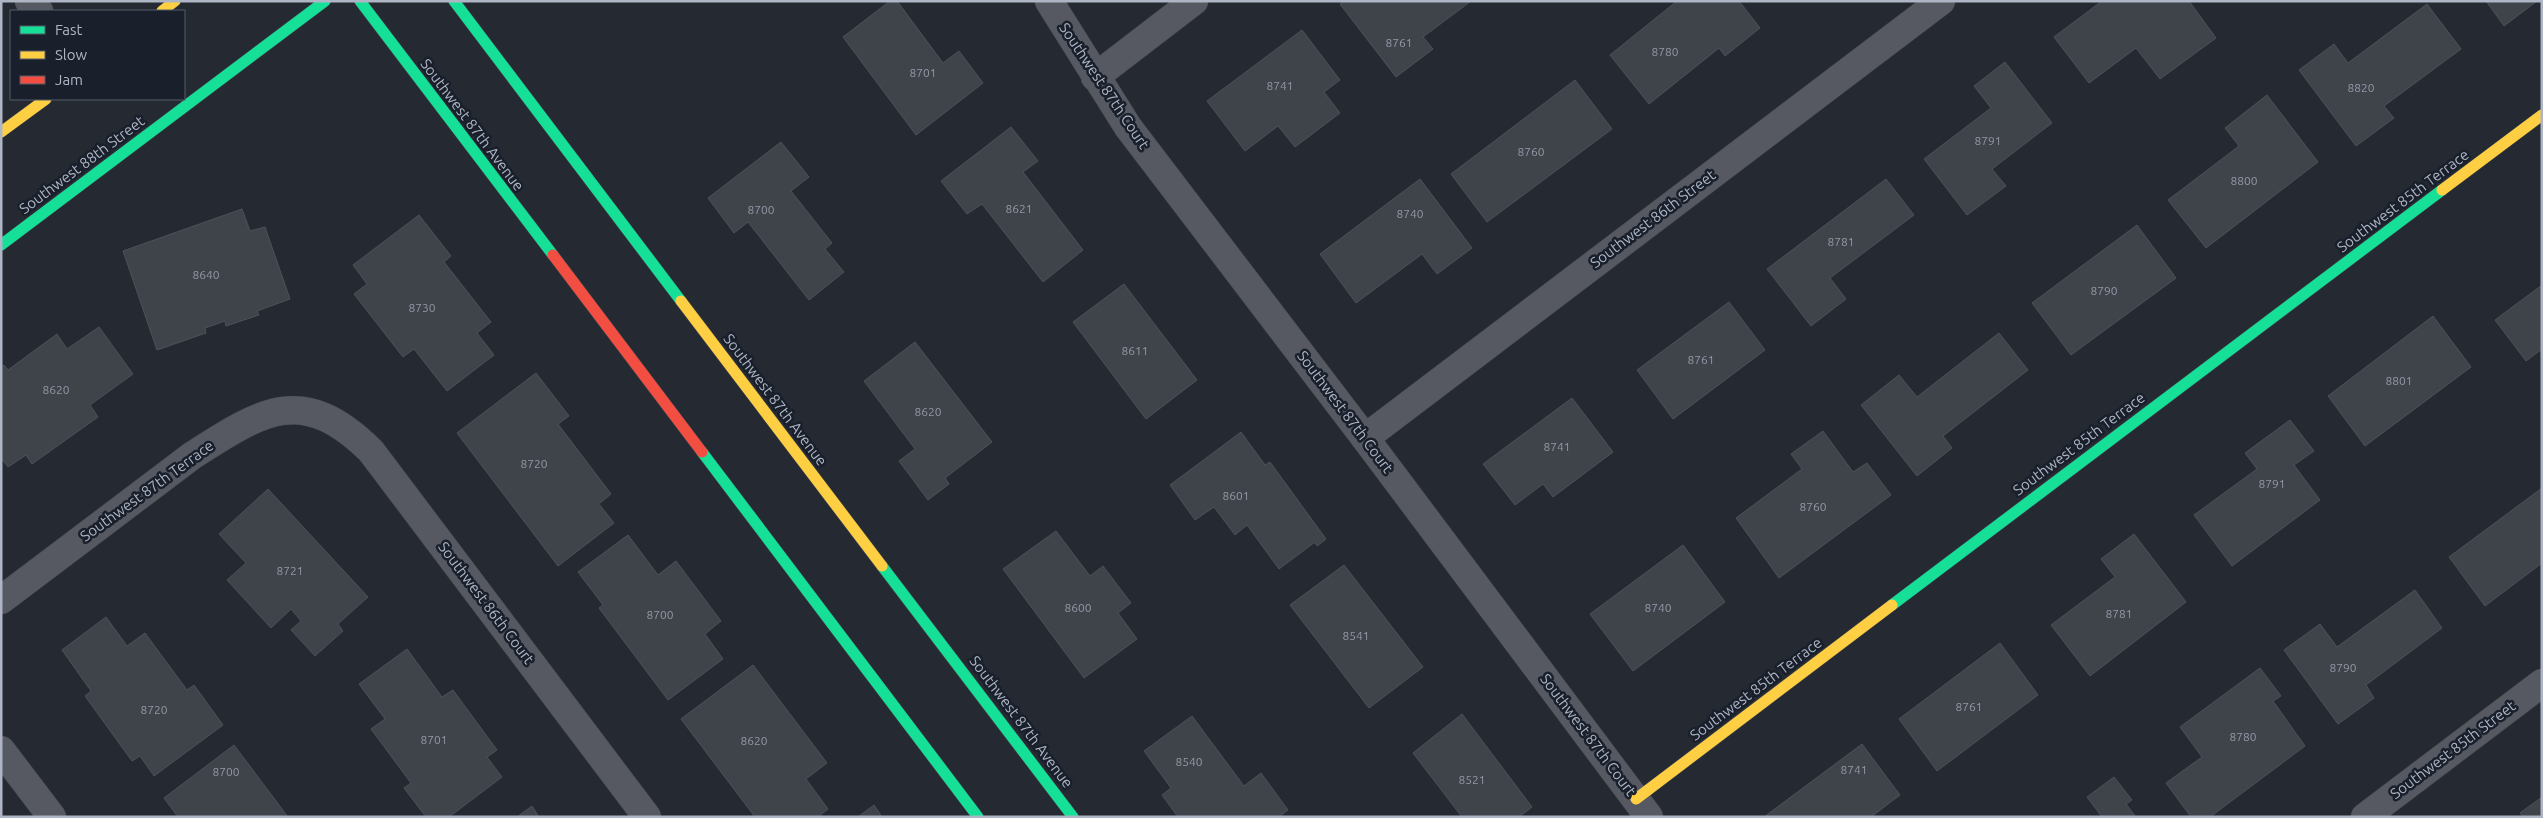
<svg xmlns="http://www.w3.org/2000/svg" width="2543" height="818" viewBox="0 0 2543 818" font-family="Ubuntu,sans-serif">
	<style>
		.building { fill: #3f434a; stroke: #4d525a }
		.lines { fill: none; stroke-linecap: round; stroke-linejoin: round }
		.street-casing { stroke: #42464c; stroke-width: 29 }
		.fast-casing { stroke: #42464c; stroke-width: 12 }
		.slow-casing { stroke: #42464c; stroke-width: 12 }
		.jam-casing { stroke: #42464c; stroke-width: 12 }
		.street { stroke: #565961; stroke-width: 28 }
		.fast { stroke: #16e098; stroke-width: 11 }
		.slow { stroke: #ffcf43; stroke-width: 11 }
		.jam { stroke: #f24e42; stroke-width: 11 }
		.labels { text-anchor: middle; stroke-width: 5; stroke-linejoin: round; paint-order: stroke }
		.number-label { font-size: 12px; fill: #9298a6 }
		.street-label { font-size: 15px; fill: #aeb5c4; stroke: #19202c }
	</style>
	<rect width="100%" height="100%" fill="#252a32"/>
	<g class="building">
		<polygon points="890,1 897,1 943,63 959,51 983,83 916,135 843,37"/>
		<polygon points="1344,1 1471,1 1423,37 1433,49 1396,77 1340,4"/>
		<polygon points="1739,1 1760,28 1725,56 1719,48 1649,104 1610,55 1677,1"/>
		<polygon points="2102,1 2189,1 2216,38 2160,79 2136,48 2089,83 2054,37"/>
		<polygon points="2486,1 2537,1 2504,26"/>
		<polygon points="2427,4 2461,49 2384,106 2394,118 2356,146 2299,70 2334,44 2348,63"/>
		<polygon points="1302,30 1340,80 1324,92 1340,113 1295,147 1278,126 1245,151 1207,101"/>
		<polygon points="2005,62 2052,123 1992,169 2006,186 1967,215 1924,159 1991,108 1974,86"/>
		<polygon points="1575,80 1612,129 1487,222 1451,174"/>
		<polygon points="2267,95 2318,162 2206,248 2168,200 2239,146 2225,128"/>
		<polygon points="1011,127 1038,161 1023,172 1083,250 1043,282 982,204 967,214 941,181"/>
		<polygon points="781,142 809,177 791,191 832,243 825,249 844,272 809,300 748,222 734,233 708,198"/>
		<polygon points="1420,179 1472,248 1437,274 1422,254 1356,303 1320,254"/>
		<polygon points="1886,179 1914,215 1830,278 1846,299 1811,326 1767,269"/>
		<polygon points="242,209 250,231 265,227 290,299 257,311 259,315 226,326 225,321 205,328 206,333 157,350 123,251"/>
		<polygon points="419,215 451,256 444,262 491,322 477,333 494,355 447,391 414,349 403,357 354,294 367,284 353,265"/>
		<polygon points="2137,225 2176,278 2071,355 2032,303"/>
		<polygon points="1124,284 1197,380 1146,419 1073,322"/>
		<polygon points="2542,285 2542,349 2526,361 2495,320"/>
		<polygon points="1729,302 1765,350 1673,419 1637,370"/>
		<polygon points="2433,316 2471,367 2365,446 2328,396"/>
		<polygon points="99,327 133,374 90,405 98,417 32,464 26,455 8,467 1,458 1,367 4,365 8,370 57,334 67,349"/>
		<polygon points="1999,333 2028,370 1943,436 1952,448 1917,476 1861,405 1899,375 1917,397"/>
		<polygon points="915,342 992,442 945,478 949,484 928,500 899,461 915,449 864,381"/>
		<polygon points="536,373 569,416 558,424 611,494 599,504 614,523 558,566 457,433"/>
		<polygon points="1572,398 1613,452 1553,497 1543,484 1515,505 1483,464"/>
		<polygon points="2290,420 2314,451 2294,465 2320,500 2232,566 2194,515 2257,469 2245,453"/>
		<polygon points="1823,431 1853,472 1867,463 1891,495 1779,578 1736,518 1802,469 1791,454"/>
		<polygon points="1241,432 1265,465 1270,462 1326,539 1317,546 1315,542 1279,569 1247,525 1235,535 1214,507 1195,520 1170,485"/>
		<polygon points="2542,488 2542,563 2485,606 2449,557"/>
		<polygon points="268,489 368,597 338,624 343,631 315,656 291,630 301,621 291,609 271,628 227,580 246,563 219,534"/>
		<polygon points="1056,531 1090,576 1103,566 1131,603 1118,613 1137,639 1084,678 1003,569"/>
		<polygon points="2134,534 2186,602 2090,676 2051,625 2115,577 2101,559"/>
		<polygon points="628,535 658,575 676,561 721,621 705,634 723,659 668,700 599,608 603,605 578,572"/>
		<polygon points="1683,545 1725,602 1633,671 1590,614"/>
		<polygon points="1344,565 1423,667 1369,708 1290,605"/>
		<polygon points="2415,590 2442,628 2366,685 2374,698 2338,724 2284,650 2320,624 2337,647"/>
		<polygon points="106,617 127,646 145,633 187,690 194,685 223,725 154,776 140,756 132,761 85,696 91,691 62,650"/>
		<polygon points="2000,643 2038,695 1937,771 1899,719"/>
		<polygon points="407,649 442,697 453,690 497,750 487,757 502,777 449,817 426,817 404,788 411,783 371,729 385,719 359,684"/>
		<polygon points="753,665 827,763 806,779 828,809 818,817 755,817 681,719"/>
		<polygon points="2260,668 2281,696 2273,701 2305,746 2210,817 2191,817 2166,783 2202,757 2180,727"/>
		<polygon points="1462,714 1532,807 1519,817 1462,817 1413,753"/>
		<polygon points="1192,716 1244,786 1261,773 1288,810 1279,817 1178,817 1162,795 1171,788 1144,751"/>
		<polygon points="1862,744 1900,795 1871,817 1764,817"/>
		<polygon points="234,745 288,817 178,817 164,798"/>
		<polygon points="2114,777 2132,800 2126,804 2136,817 2102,817 2087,797"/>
		<polygon points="2542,797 2542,817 2523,817 2520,813"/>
		<polygon points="874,805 882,817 858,817"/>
		<polygon points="532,806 539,817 517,817"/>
	</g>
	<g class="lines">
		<defs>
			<g id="street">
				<polyline points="29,1 39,11"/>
				<polyline points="1049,1 1128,127 1365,438 1649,817"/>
				<polyline points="1095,77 1194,1"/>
				<polyline points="1365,438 1941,1"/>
				<path d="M1 600 193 455C263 410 303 384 371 451L647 817"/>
				<polyline points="1,750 52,817"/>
				<polyline points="2365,817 2542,683"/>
			</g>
			<g id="fast">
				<polyline points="360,1 553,255"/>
				<polyline points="454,1 681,301"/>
				<polyline points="1,245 325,1"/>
				<polyline points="702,452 978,817"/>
				<polyline points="882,566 1073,817"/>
				<polyline points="1892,605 2442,190"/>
			</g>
			<g id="slow">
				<polyline points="162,11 175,1"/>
				<polyline points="1,132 46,99"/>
				<polyline points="2442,190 2542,115"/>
				<polyline points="681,301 882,566"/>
				<polyline points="1636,799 1892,605"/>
			</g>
			<polyline id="jam" points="553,255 702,452"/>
		</defs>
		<use href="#street" class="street-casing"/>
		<use href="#fast" class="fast-casing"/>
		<use href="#slow" class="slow-casing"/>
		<use href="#jam" class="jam-casing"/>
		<use href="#street" class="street"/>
		<use href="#fast" class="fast"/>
		<use href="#slow" class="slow"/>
		<use href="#jam" class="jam"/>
	</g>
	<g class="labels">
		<g class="number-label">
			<text x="1399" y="47">8761</text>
			<text x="1665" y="56">8780</text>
			<text x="923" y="77">8701</text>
			<text x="1280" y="90">8741</text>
			<text x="2361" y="92">8820</text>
			<text x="1988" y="145">8791</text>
			<text x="1531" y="156">8760</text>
			<text x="2244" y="185">8800</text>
			<text x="1019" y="213">8621</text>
			<text x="761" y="214">8700</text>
			<text x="1410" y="218">8740</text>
			<text x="1841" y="246">8781</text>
			<text x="206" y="279">8640</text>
			<text x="2104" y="295">8790</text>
			<text x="422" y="312">8730</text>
			<text x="1135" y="355">8611</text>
			<text x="1701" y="364">8761</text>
			<text x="2399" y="385">8801</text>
			<text x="56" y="394">8620</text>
			<text x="928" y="416">8620</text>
			<text x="1557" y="451">8741</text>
			<text x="534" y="468">8720</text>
			<text x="2272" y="488">8791</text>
			<text x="1236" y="500">8601</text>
			<text x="1813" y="511">8760</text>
			<text x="290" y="575">8721</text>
			<text x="1078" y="612">8600</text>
			<text x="1658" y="612">8740</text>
			<text x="2119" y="618">8781</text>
			<text x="660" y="619">8700</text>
			<text x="1356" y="640">8541</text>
			<text x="2343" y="672">8790</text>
			<text x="1969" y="711">8761</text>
			<text x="154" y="714">8720</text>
			<text x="2243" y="741">8780</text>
			<text x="434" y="744">8701</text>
			<text x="754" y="745">8620</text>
			<text x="1189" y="766">8540</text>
			<text x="1854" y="774">8741</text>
			<text x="226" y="776">8700</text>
			<text x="1472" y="784">8521</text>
		</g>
		<g class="street-label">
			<text transform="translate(1104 86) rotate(56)" y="5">Southwest 87th Court</text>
			<text transform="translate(472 125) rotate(53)" y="5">Southwest 87th Avenue</text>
			<text transform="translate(82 165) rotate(-37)" y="5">Southwest 88th Street</text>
			<text transform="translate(2403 201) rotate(-37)" y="5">Southwest 85th Terrace</text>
			<text transform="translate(1653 219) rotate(-37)" y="5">Southwest 86th Street</text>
			<text transform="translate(775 400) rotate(53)" y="5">Southwest 87th Avenue</text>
			<text transform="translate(1345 412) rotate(53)" y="5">Southwest 87th Court</text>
			<text transform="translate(2079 444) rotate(-37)" y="5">Southwest 85th Terrace</text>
			<text transform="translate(147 491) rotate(-36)" y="5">Southwest 87th Terrace</text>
			<text transform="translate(486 603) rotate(53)" y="5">Southwest 86th Court</text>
			<text transform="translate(1756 689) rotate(-37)" y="5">Southwest 85th Terrace</text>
			<text transform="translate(1021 722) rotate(53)" y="5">Southwest 87th Avenue</text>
			<text transform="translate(1588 735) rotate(53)" y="5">Southwest 87th Court</text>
			<text transform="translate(2453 750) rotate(-37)" y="5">Southwest 85th Street</text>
		</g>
	</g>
	<rect width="2543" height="818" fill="none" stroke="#aeb5c4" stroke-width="5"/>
	<rect x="10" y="10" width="175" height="90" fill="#19202c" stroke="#555c69"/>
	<rect x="20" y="26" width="25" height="8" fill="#16e098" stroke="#555c69"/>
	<text x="55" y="35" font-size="15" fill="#aeb5c4">Fast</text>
	<rect x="20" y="51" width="25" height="8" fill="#ffcf43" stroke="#555c69"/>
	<text x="55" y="60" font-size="15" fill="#aeb5c4">Slow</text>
	<rect x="20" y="76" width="25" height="8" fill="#f24e42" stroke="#555c69"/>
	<text x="55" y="85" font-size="15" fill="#aeb5c4">Jam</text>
</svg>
